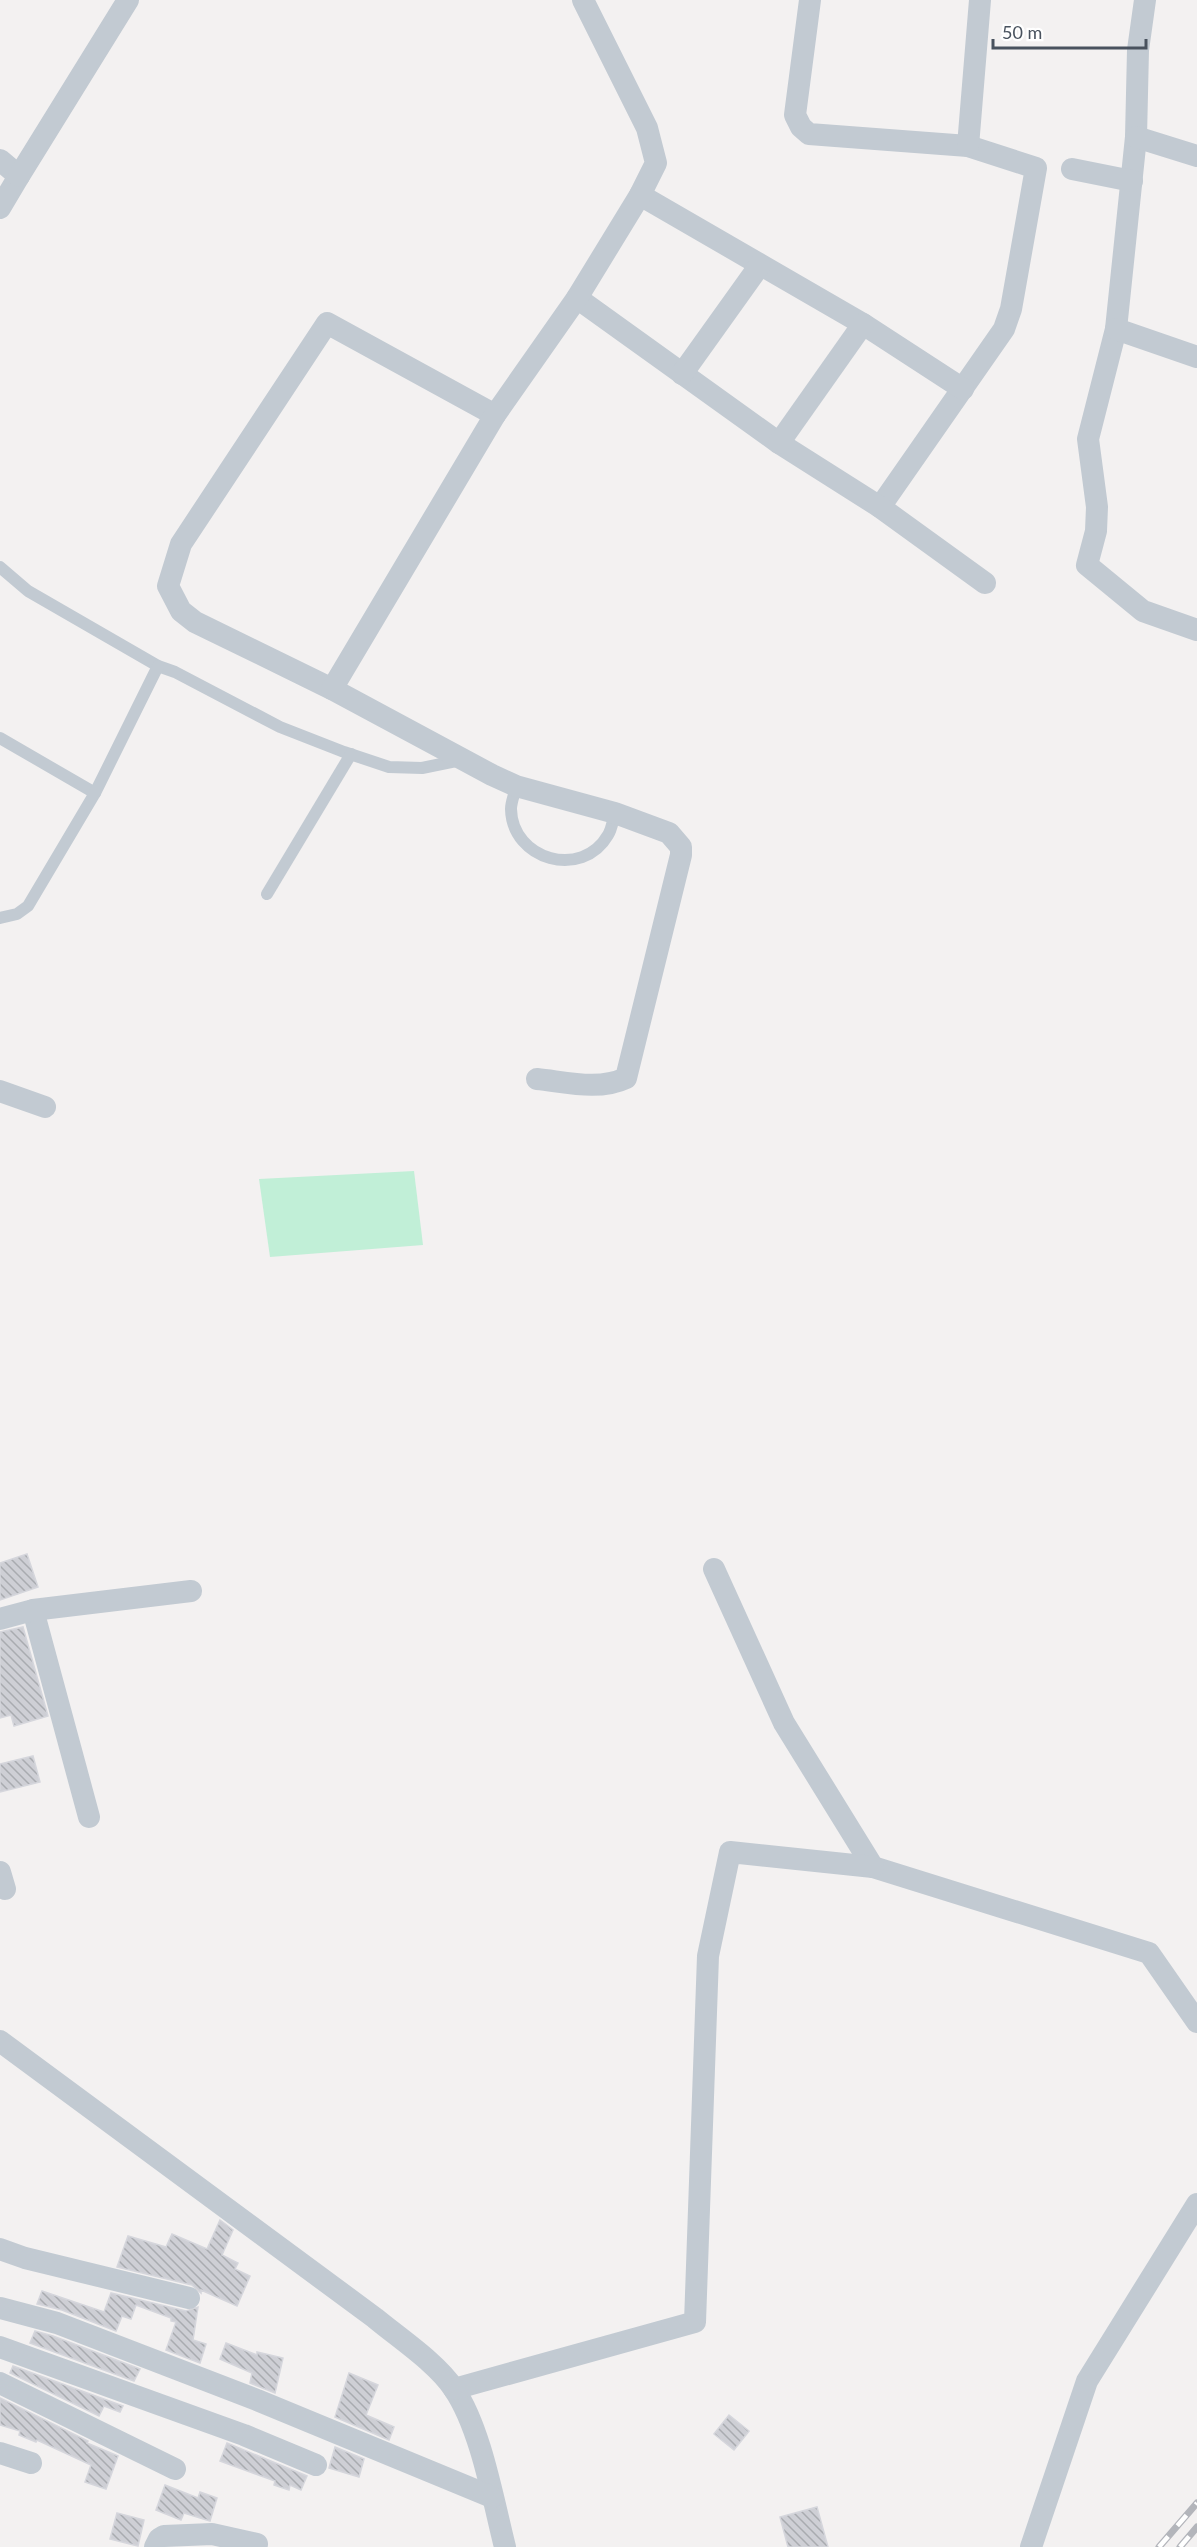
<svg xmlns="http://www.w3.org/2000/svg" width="1197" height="2547" viewBox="0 0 1197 2547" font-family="Lato,sans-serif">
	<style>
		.green { fill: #c1efd7 }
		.building { fill: url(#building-back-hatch); stroke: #d5d6dc; stroke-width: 1.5 }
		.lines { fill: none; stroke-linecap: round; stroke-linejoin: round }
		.lane { stroke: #c2cad2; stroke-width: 12 }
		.street { stroke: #c2cad2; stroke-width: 22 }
		.rail-casing { stroke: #b3b5bb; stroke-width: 7 }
		.rail { stroke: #fff; stroke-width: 4.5; stroke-dasharray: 14; stroke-linecap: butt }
	</style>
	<defs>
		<pattern id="building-back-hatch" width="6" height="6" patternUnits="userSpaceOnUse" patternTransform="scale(1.5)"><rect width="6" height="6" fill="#cecfd5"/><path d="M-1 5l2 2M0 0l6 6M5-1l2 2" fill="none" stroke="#a9abb0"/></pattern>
	</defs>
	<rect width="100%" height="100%" fill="#f3f1f1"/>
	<polygon class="green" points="414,1171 423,1245 270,1257 259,1179"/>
	<g class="building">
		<polygon points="27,1554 38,1587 0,1600 0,1563"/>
		<polygon points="23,1627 48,1716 14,1726 11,1715 0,1718 0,1632"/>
		<polygon points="33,1756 40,1782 0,1792 0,1764"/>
		<polygon points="220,2220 233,2230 222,2255 238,2263 235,2269 250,2276 237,2306 201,2290 201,2293 192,2285 117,2267 128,2236 166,2247 172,2234 207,2249"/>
		<polygon points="42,2291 104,2312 111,2293 186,2311 198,2307 193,2340 206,2344 200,2363 166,2350 176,2322 171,2321 171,2318 136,2305 131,2319 122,2316 116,2331 62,2310 37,2304"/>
		<polygon points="35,2331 53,2336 140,2369 134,2381 30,2343"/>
		<polygon points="226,2343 257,2355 257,2352 283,2358 275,2393 250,2383 252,2373 220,2359"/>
		<polygon points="13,2366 123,2406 120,2412 104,2406 99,2416 10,2373"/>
		<polygon points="349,2373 378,2385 366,2415 394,2427 389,2440 335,2417"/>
		<polygon points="0,2398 88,2441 87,2443 118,2456 106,2489 85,2482 91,2465 37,2440 36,2442 19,2435 20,2431 0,2425"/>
		<polygon points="729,2415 749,2431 734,2450 714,2434"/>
		<polygon points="227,2443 307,2476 301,2490 290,2485 289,2490 274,2485 275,2481 220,2461"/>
		<polygon points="335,2447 364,2459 359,2477 329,2468"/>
		<polygon points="165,2485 198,2498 200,2492 217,2498 210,2521 184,2513 181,2520 156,2510"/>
		<polygon points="817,2507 828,2547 788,2547 780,2517"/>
		<polygon points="117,2513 144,2520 138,2546 110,2539"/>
	</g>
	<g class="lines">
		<g class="lane">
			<polyline points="0,567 28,591 158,666 175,672 280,727 344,752 389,767 422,768 461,760"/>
			<polyline points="0,738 95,793"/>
			<path d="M516 786C515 793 511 802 511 809 512 860 582 880 608 835 612 829 613 819 615 813"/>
			<polyline points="267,894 351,754"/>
			<polyline points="0,918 17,914 28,906 95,793 158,666"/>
		</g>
		<g class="street">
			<polyline points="810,0 795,115 801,127 809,134 968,146 1036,168 1011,309 1004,329 880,507"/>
			<polyline points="1145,0 1138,50 1136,137 1116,329 1088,439 1097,507 1096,531 1087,565 1143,611 1197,630"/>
			<polyline points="1136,137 1197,156"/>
			<polyline points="968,146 980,0"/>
			<polyline points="0,160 19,176 0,208"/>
			<polyline points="1072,169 1132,181"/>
			<polyline points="19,176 128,0"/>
			<polyline points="640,195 863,324 963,389"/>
			<polyline points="577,298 779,443 880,507 985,583"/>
			<polyline points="1116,329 1197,357"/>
			<polyline points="682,374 760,265"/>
			<polyline points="779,443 863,324"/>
			<polyline points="332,689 195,622 181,611 168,586 181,544 327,323 495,415"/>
			<path d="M537 1079C566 1082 599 1091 626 1078L681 855V847L669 833 615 813 516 786 492 775 332 689 495 415 577 298 640 195 656 163 647 128 583 0"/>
			<polyline points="0,1091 45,1107"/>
			<polyline points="714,1569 784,1723 873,1867 1149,1953 1197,2022"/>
			<polyline points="33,1610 89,1817"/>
			<polyline points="0,1619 33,1610 191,1591"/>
			<polyline points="0,1872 5,1889"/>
			<path d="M0 2041 375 2318C399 2338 437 2363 454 2389 481 2429 493 2500 505 2547"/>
			<polyline points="0,2249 25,2258 189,2298"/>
			<polyline points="0,2308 57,2323 257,2400 492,2497"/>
			<polyline points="0,2347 244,2435 316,2465"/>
			<polyline points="0,2383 175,2469"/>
			<polyline points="454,2389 695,2322 708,1956 730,1852 873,1867"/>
			<polyline points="0,2453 31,2463"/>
			<polyline points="155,2547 159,2539 164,2536 212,2534 257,2544"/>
			<polyline points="1031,2547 1087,2381 1197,2204"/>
		</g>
		<defs>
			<g id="rail">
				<polyline points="1159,2547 1197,2503"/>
				<polyline points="1180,2547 1197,2527"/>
			</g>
		</defs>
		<use href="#rail" class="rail-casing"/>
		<use href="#rail" class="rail"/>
	</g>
	<path d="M993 39v9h153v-9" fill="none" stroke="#49525e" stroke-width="3"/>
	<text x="1002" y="39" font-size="18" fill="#49525e" stroke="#ffffff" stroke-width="4.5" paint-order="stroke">50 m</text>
</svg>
